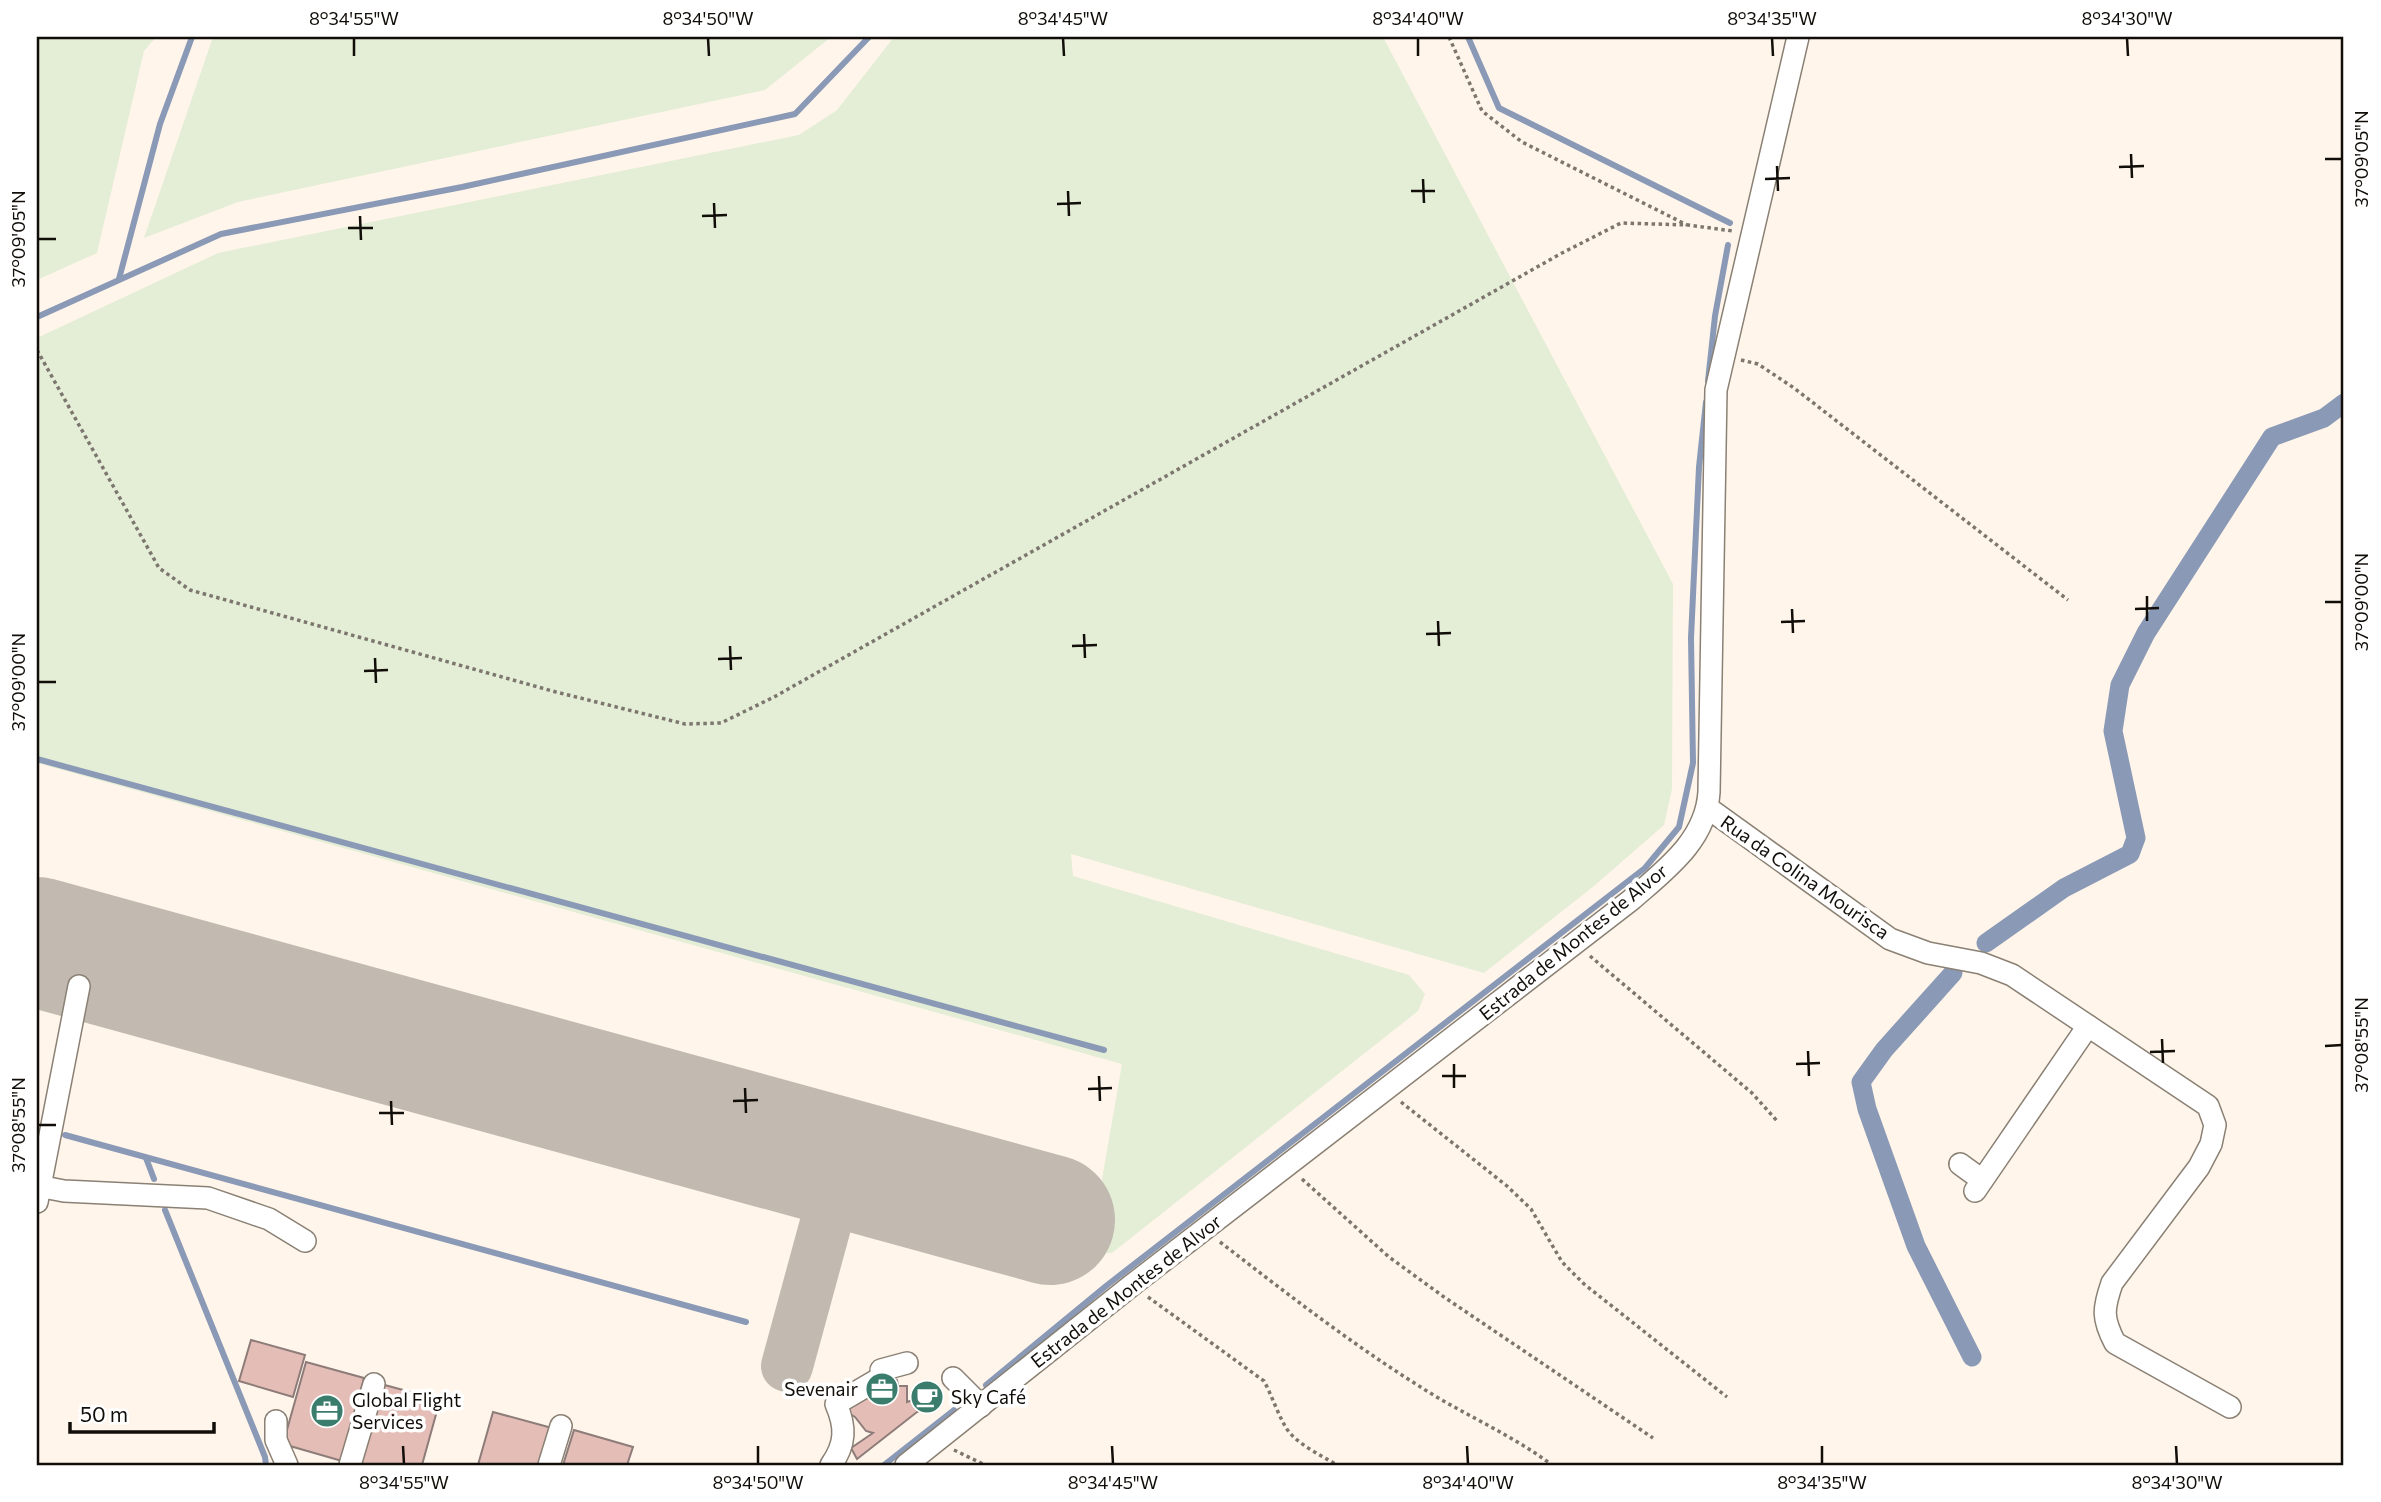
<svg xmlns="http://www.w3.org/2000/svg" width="2381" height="1502" viewBox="0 0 2381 1502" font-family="Commissioner,sans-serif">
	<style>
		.green { fill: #e4edd6 }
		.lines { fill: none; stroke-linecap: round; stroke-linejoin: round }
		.stream { stroke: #8a99b5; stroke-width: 6 }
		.canal { stroke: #8a99b5; stroke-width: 19 }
		.taxiway { stroke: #c2bab0; stroke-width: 52 }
		.runway { stroke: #c2bab0; stroke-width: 130 }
		.building { fill: #e4bdb7; stroke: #8d7c79; stroke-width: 2 }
		.minor-casing { stroke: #8a8074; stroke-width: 24 }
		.path { stroke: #7c766f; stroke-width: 3.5; stroke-dasharray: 3.5 3.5; stroke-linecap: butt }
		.minor { stroke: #fff; stroke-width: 21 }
		.ticks { fill: none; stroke: #110d09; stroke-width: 2.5 }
		.labels { text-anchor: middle; stroke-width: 7; stroke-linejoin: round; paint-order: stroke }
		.street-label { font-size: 19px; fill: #110d09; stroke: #fff }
		.poi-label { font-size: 19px; fill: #110d09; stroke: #fff; text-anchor: start }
		.neatline { fill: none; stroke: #110d09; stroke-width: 2.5 }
		.ticks-label { font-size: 18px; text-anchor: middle; fill: #110d09 }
	</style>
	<rect width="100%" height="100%" fill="#fff5ea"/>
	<g class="green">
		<polygon points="37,37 156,37 144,51 97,253 37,280"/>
		<polygon points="213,37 831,37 765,90 238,202 144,238"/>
		<polygon points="894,37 1383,37 1673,584 1672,789 1664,825 1594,886 1484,973 1071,854 1073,876 1409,975 1425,994 1418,1011 1112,1253 1089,1254 1122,1064 37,763 37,338 218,253 799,135 837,110"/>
	</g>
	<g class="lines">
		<g class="stream">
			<polyline points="1468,37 1499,108 1730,223"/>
			<polyline points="119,279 160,124 192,37"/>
			<polyline points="37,317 221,234 462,187 795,114 869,37"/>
			<polyline points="1708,381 1715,316 1728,245"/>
			<polyline points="37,759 1104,1050"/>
			<polyline points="65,1135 746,1322"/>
			<polyline points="146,1158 154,1179"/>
			<polyline points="165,1210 265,1457 266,1465"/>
			<polyline points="986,1385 1106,1286 1645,868 1679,827 1693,763 1691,638 1699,467 1706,402"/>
			<polyline points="884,1465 954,1410"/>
		</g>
		<g class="canal">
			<polyline points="1986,943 2064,888 2130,854 2136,838 2113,731 2120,685 2146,633 2272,437 2324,418 2344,403"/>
			<polyline points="1953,973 1884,1050 1861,1082 1867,1109 1916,1246 1972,1357"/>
		</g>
		<polyline class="taxiway" points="787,1366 836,1186 848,1172 863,1169"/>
		<polyline class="runway" points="37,942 1050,1220"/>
	</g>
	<g class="building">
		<polygon points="251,1340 305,1355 293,1397 239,1381"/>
		<polygon points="306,1362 364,1378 342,1461 283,1444"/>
		<polygon points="891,1376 897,1380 898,1386 907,1386 907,1402 935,1392 939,1402 917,1412 857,1459 851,1448 873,1433 866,1431 855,1417 848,1413 848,1401"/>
		<polygon points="381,1384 440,1400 422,1465 359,1465"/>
		<polygon points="493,1412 552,1428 541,1465 478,1465"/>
		<polygon points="574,1430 633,1447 627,1465 563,1465"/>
	</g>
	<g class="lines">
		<defs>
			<g id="minor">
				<path d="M1708 808 1890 939 1928 953 1981 963 2012 975 2208 1106 2215 1125 2211 1144 2199 1167 2112 1283C2103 1309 2102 1318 2115 1343L2230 1407"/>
				<polyline points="1960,1164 1982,1180"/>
				<polyline points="38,1186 64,1191 208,1198 269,1219 305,1241"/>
				<polyline points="1975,1191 2088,1026"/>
				<polyline points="37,1202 79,986"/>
				<polyline points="953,1378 981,1406"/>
				<polyline points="276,1421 276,1440 287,1465"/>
				<polyline points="350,1465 374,1384"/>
				<polyline points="549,1465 561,1426"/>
				<path d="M831 1465C846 1444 846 1427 836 1404L882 1377 881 1370 907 1363"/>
				<path d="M906 1465 1132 1285 1631 900C1665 870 1706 841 1709 792L1716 390 1798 37"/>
			</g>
		</defs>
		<use href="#minor" class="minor-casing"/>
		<g class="path">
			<polyline points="1449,37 1482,111 1522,142 1687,225"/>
			<polyline points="37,350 159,568 190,590 556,692 685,724 721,723 774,697 1562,253 1621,223 1688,225 1733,231"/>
			<polyline points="1741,360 1758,364 1794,388 2068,600"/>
			<polyline points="1590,956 1752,1093 1778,1122"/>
			<polyline points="1401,1102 1507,1186 1531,1209 1562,1262 1584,1284 1727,1397"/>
			<polyline points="1302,1179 1389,1257 1444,1297 1653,1438"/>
			<path d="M1220 1242C1285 1292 1349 1342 1419 1386 1462 1414 1511 1434 1552 1465"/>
			<path d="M1148 1297 1264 1381C1272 1396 1277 1412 1285 1426 1294 1443 1321 1455 1337 1465"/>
			<polyline points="954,1450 985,1465"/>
		</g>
		<use href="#minor" class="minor"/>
	</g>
	<path class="ticks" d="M354 38V56M708 38 709 56M1063 38 1064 56M1418 38V56M1772 38 1773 56M2127 38 2128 56M2131 154 2132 178M2325 159H2342M1777 166 1778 191M2119 167 2144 166M1423 179 1424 203M1765 179 1790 178M1068 191 1069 216M1411 191H1435M714 203 715 228M1057 204 1081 203M360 216 361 240M702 216 727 215M348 228H373M38 239H56M2147 596V621M2325 602H2342M1792 609 1793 633M2135 609 2159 608M1438 621 1439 646M1781 622 1805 621M1084 634 1085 658M1426 634 1451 633M730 646 731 670M1072 646 1097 645M375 658 376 683M718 659 742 658M364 671 388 670M38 682H56M2162 1039 2163 1063M2325 1046 2342 1045M1808 1051 1809 1076M2150 1052 2175 1051M1454 1064V1088M1796 1064 1820 1063M1099 1076 1100 1101M1442 1076H1466M745 1088 746 1113M1088 1089 1112 1088M391 1101 392 1125M733 1101 758 1100M379 1113H404M38 1125H56M403 1446 404 1464M758 1446V1464M1112 1446 1113 1464M1467 1446 1468 1464M1822 1446V1464M2176 1446 2177 1464"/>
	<defs>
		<symbol id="office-disc" viewBox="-11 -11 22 22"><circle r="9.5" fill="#3b7d6d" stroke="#fff"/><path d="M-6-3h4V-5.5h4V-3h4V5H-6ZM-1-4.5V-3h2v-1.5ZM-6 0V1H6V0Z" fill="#fff"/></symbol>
		<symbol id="cafe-disc" viewBox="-11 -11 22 22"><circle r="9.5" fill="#3b7d6d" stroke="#fff"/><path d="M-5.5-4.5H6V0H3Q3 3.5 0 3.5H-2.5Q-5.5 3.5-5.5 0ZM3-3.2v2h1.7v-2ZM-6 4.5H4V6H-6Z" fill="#fff"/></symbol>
	</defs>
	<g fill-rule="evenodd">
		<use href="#office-disc" x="863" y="1370" width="38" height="38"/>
		<use href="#cafe-disc" x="908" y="1378" width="38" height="38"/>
		<use href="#office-disc" x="308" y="1392" width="38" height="38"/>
	</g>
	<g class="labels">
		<g class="street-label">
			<text transform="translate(1805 877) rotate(35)" y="7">Rua da Colina Mourisca</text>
			<text transform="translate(1573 942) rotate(-39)" y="7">Estrada de Montes de Alvor</text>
			<text transform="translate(1126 1291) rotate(-38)" y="7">Estrada de Montes de Alvor</text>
		</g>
		<g class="poi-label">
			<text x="858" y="1396" text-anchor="end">Sevenair</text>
			<text x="951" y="1404">Sky Café</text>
			<text x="352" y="1407">Global Flight<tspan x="352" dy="22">Services</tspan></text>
		</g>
	</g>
	<rect width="2381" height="1502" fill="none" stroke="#ffffff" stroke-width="77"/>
	<path d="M70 1422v10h144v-10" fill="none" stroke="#110d09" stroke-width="3.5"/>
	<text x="80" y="1422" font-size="21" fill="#110d09" stroke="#ffffff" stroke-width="5" paint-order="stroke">50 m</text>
	<rect x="38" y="38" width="2304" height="1426" class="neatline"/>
	<g class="ticks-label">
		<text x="354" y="25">8°34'55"W</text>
		<text x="708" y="25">8°34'50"W</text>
		<text x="1063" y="25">8°34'45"W</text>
		<text x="1418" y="25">8°34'40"W</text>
		<text x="1772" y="25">8°34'35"W</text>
		<text x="2127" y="25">8°34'30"W</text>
		<text transform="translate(2362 159) rotate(-90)" y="6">37°09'05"N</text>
		<text transform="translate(19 239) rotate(-90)" y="6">37°09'05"N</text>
		<text transform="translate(2362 602) rotate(-90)" y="6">37°09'00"N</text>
		<text transform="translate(19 682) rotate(-90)" y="6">37°09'00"N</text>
		<text transform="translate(2362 1045) rotate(-90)" y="6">37°08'55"N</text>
		<text transform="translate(19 1125) rotate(-90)" y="6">37°08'55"N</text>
		<text x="404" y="1489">8°34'55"W</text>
		<text x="758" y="1489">8°34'50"W</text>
		<text x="1113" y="1489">8°34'45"W</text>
		<text x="1468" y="1489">8°34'40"W</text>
		<text x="1822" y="1489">8°34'35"W</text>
		<text x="2177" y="1489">8°34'30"W</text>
	</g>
</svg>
